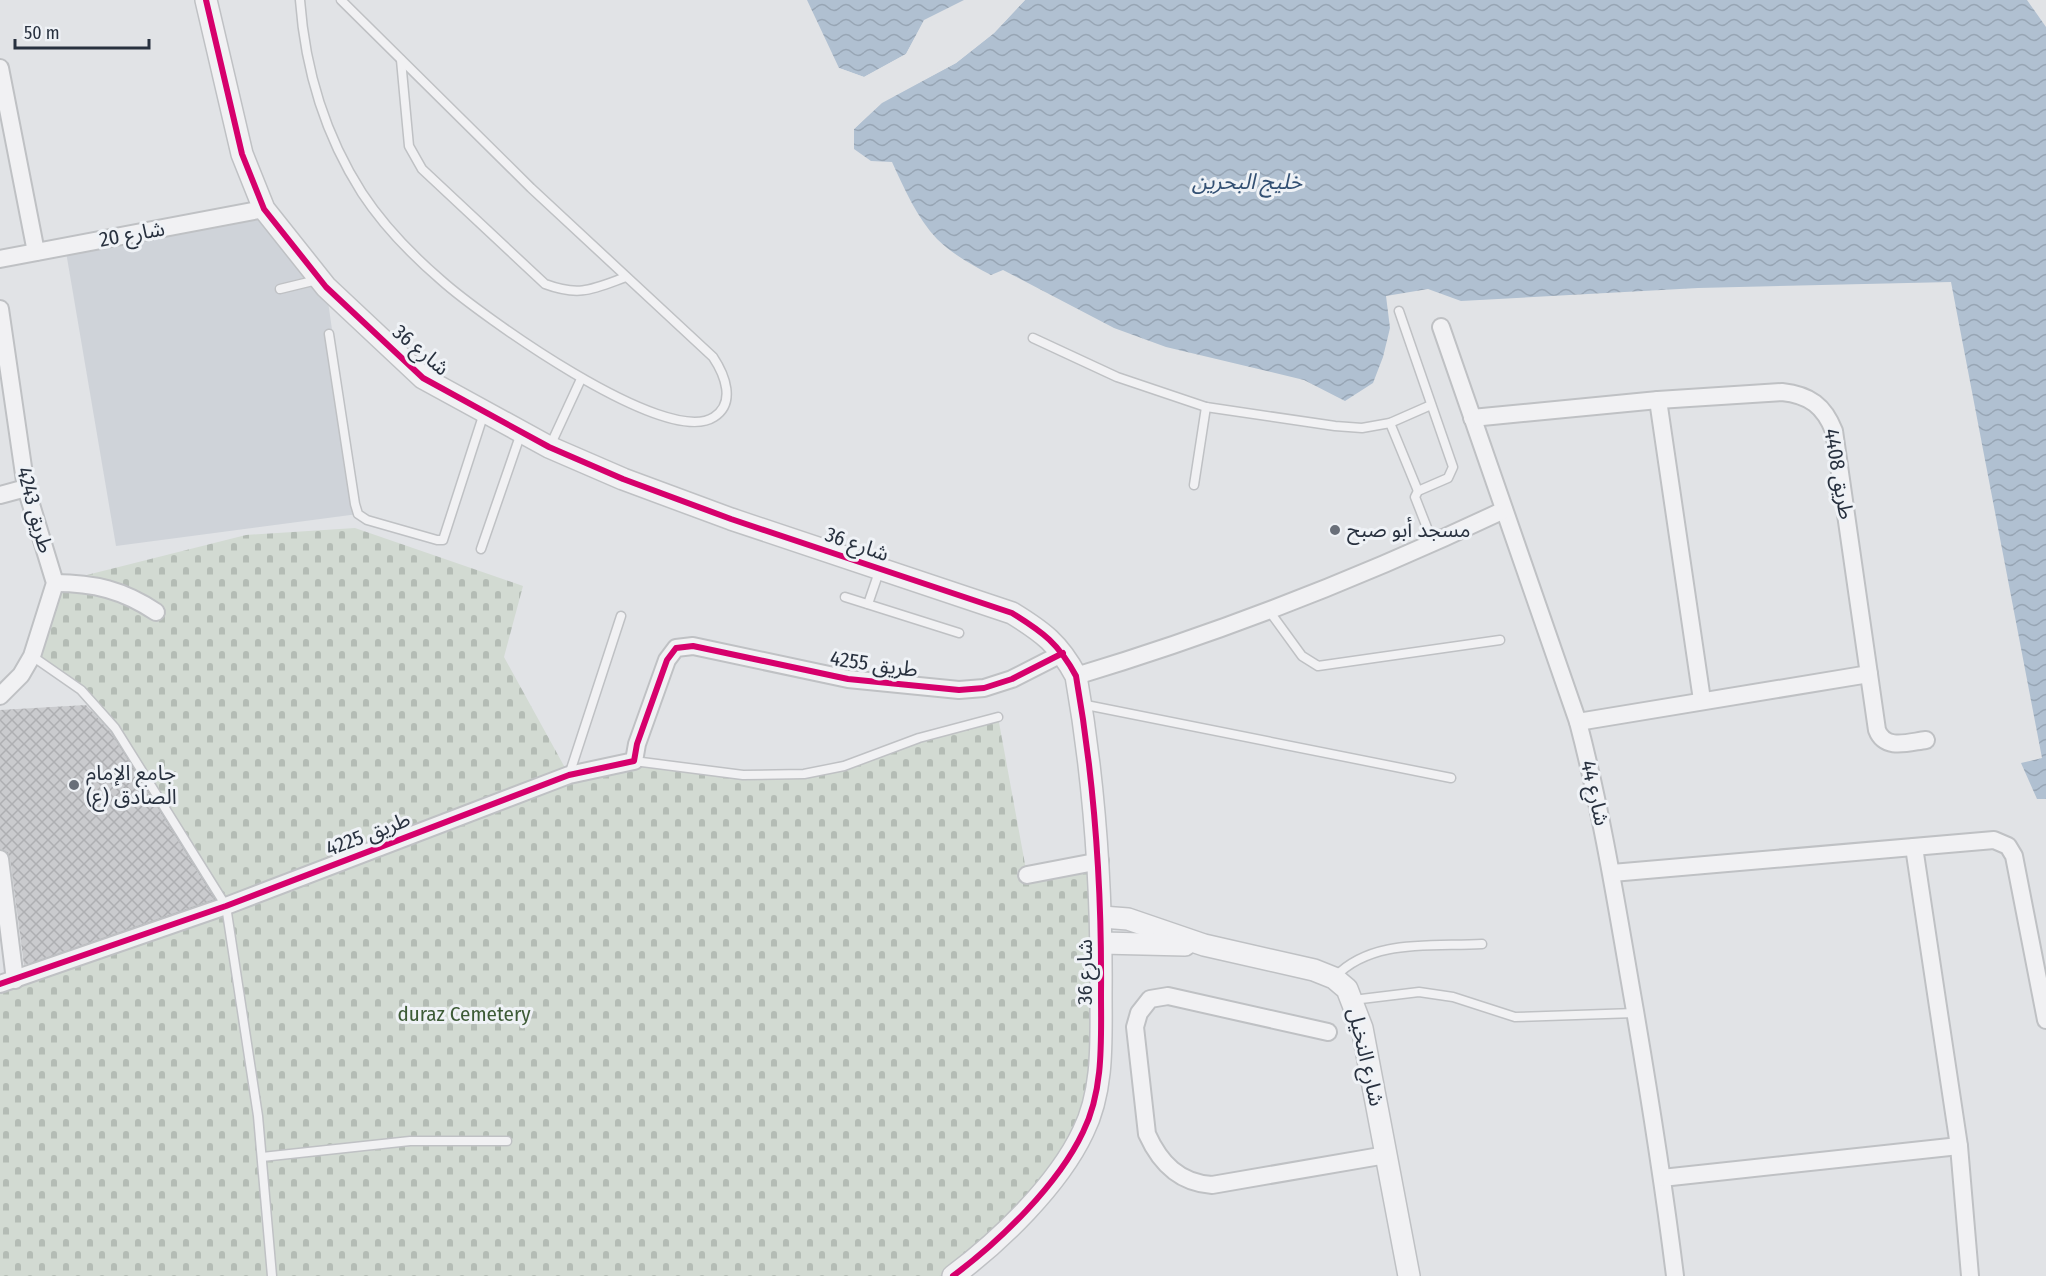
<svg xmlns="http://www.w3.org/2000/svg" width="2046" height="1276" viewBox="0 0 2046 1276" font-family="'Fira Sans Condensed','Noto Sans Arabic',sans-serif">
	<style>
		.built { fill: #cfd3d9 }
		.cemetery { fill: url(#cemetery-stones) }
		.water { fill: url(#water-waves) }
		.pier { fill: #e1e3e6 }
		.building { fill: url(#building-cross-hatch); filter: url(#shadow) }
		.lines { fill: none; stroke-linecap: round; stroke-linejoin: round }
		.service-casing { stroke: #bfc1c4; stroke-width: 11 }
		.minor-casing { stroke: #bfc1c4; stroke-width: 20 }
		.tertiary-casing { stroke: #bfc1c4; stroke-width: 24 }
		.service { stroke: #f1f1f3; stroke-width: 8 }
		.minor { stroke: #f1f1f3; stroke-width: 16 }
		.tertiary { stroke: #f1f1f3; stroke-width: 21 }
		.cycleway-casing { stroke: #eff2f6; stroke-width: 10 }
		.cycleway { stroke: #d6006c; stroke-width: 6 }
		.poi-dot { fill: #696f79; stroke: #eff2f6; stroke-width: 2 }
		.labels { text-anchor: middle; stroke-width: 6; stroke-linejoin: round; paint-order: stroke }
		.street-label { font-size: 21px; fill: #28313f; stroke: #eff2f6 }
		.poi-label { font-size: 21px; fill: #28313f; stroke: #eff2f6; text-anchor: start }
		.park-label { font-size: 21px; fill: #3d5b36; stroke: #eff2f6 }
		.water-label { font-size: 22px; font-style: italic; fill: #335073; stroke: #eff2f6 }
	</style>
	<defs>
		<pattern id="cemetery-stones" width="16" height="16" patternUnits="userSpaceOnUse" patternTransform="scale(1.5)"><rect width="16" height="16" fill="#d2dad2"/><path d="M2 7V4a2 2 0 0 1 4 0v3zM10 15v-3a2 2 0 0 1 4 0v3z" fill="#b4bcb5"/></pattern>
		<pattern id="water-waves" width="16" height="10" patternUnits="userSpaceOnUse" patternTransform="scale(1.5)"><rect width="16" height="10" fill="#b0c0d1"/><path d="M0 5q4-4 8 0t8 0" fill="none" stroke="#97a5b4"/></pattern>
		<pattern id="building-cross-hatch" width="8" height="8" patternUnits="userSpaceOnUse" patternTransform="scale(1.5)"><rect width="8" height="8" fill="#cacbce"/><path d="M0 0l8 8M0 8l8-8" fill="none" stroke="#aeafb2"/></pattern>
		<filter id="shadow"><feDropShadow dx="5.5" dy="5.5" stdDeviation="1.5" flood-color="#0004"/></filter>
	</defs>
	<rect width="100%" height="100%" fill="#e1e3e6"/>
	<polygon class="built" points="264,209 326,287 358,514 116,546 65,246"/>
	<polygon class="cemetery" points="355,528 523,586 504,657 569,775 634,761 707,771 804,774 998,717 1027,875 1100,861 1102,917 1084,1131 1025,1211 940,1276 0,1276 0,984 226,906 96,705 32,656 55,583 246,535"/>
	<g class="water">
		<polygon points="807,0 964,0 924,20 906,54 864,77 839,68"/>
		<path d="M1025 0H2027L2046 27V799H2037L2021 763 2042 758 1951 282 1698 288 1461 301 1428 289 1386 296 1390 328 1383 357 1373 383 1345 401 1304 380 1166 347 1114 328 1003 270 991 275C972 265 952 254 937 239 917 218 904 188 892 162L871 161 854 149V129L882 103 956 63 994 33Z"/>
	</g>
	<g class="pier">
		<polygon points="967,0 926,23 908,56 865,80 840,72 839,68 864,77 906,54 924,21"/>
		<polygon points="1021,0 1025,0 994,33 956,63 882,102 854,129 854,126 880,100 954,60 992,31"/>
	</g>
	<polygon class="building" points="86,705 110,732 214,899 24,965 10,858 8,852 0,849 0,710"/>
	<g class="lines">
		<defs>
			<g id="service">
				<path d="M300 0C305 68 325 135 362 193 383 225 412 255 441 280 479 314 666 449 714 417 736 403 725 375 713 357L531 188 341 0"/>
				<path d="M401 60 409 146 422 169 545 284C580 297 593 289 626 277"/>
				<polyline points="280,289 317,280"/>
				<polyline points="1399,311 1453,467 1448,478 1418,491 1415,497 1433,543"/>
				<polyline points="329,334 355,504 358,514 367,520 437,540 443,540 484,413"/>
				<polyline points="1033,338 1117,377 1206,407 1335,426 1362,428 1390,423 1431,405"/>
				<polyline points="1390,423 1418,491"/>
				<polyline points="550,446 581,379"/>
				<polyline points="1194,485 1206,407"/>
				<polyline points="481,549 521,433"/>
				<polyline points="845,597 959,633"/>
				<polyline points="868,604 880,569"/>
				<polyline points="1270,612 1302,656 1318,666 1500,640"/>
				<polyline points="32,656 81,690 115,728 226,906 258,1116 272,1276"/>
				<polyline points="1081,704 1451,778"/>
				<polyline points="634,761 743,775 804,774 844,766 919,738 998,717"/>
				<polyline points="569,775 621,616"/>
				<path d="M1335 977C1372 938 1433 947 1482 944"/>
				<polyline points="1353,1000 1419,992 1453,997 1515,1017 1635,1013"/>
				<polyline points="262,1157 410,1141 507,1141"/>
			</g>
			<g id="minor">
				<polyline points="0,68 36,252"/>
				<polyline points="0,259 264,209"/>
				<polyline points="0,309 26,488 55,583 32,656 21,675 0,696"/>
				<path d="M1441 327 1578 722C1603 817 1618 914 1635 1011 1650 1099 1664 1187 1675 1276"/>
				<polyline points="1658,400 1702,700"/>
				<path d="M1472 418 1658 400 1782 392C1810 395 1824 406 1834 431L1877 730C1885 751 1909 742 1926 740"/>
				<polyline points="0,495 26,488"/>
				<path d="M55 583C94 583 123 590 156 612"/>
				<path d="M1076 676C1223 632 1365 576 1504 510"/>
				<polyline points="1578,722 1869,674"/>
				<polyline points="1914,847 1959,1146 1970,1276"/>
				<polyline points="0,859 15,980"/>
				<polyline points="1612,873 1994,840 2008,846 2014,856 2046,1020"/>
				<polyline points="1027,875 1100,861"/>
				<polyline points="0,984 226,906 569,775 634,761 637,744 667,660 676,648 693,646 848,679 959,690 984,688 1012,679 1063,653"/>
				<path d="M1328 1032 1168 996 1150 999 1139 1013 1135 1027 1147 1134C1160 1163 1179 1183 1212 1185L1386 1155"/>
				<polyline points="1662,1178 1959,1146"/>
			</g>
			<g id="tertiary">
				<path d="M206 0 242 154 264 209 326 287 423 378 549 447 623 479 731 519 1012 613C1043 632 1059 644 1076 676 1095 784 1102 884 1101 994 1101 1039 1104 1090 1083 1132 1058 1185 1000 1241 953 1276"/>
				<polyline points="1102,917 1128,919 1204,945 1314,970 1334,978 1347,989 1362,1028 1409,1276"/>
				<polyline points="1102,943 1185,945"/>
			</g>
		</defs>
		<use href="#service" class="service-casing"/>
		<use href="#minor" class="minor-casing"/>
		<use href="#tertiary" class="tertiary-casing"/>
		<use href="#service" class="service"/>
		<use href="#minor" class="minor"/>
		<use href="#tertiary" class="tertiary"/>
		<defs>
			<g id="cycleway">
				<path d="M206 0 242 154 264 209 326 287 423 378 549 447 623 479 731 519 1012 613C1043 632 1059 644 1076 676 1095 784 1102 884 1101 994 1101 1039 1104 1090 1083 1132 1058 1185 1000 1241 953 1276"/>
				<polyline points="0,984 226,906 569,775 634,761 637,744 667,660 676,648 693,646 848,679 959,690 984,688 1012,679 1063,653"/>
			</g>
		</defs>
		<use href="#cycleway" class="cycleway-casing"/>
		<use href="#cycleway" class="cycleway"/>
	</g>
	<g class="poi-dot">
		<circle cx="1335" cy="530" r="6"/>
		<circle cx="74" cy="785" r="6"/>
	</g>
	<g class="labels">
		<g class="street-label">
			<text transform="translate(132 234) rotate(-10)" y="7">شارع 20</text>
			<text transform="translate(421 350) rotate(40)" y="7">شارع 36</text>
			<text transform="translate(1839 474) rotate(80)" y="7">طريق 4408</text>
			<text transform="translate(35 510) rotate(75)" y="7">طريق 4243</text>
			<text transform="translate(857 544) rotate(19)" y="7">شارع 36</text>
			<text transform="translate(874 664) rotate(8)" y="7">طريق 4255</text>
			<text transform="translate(1595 793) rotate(77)" y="7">شارع 44</text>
			<text transform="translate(368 834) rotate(-21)" y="7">طريق 4225</text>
			<text transform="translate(1085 972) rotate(-90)" y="7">شارع 36</text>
			<text transform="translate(1366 1057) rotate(77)" y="7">شارع النخيل</text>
		</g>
		<g class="poi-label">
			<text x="1347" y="537">مسجد أبو صبح</text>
			<text x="86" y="780">جامع الإمام<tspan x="86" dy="24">الصادق (ع)</tspan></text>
		</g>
		<g class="park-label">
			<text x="464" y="1021">duraz Cemetery</text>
		</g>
		<g class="water-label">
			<text x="1247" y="189">خليج البحرين</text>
		</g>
	</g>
	<path d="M15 39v9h134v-9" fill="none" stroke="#28313f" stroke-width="3"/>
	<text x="24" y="39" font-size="18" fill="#28313f" stroke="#eff2f6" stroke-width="4.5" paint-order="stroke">50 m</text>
</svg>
